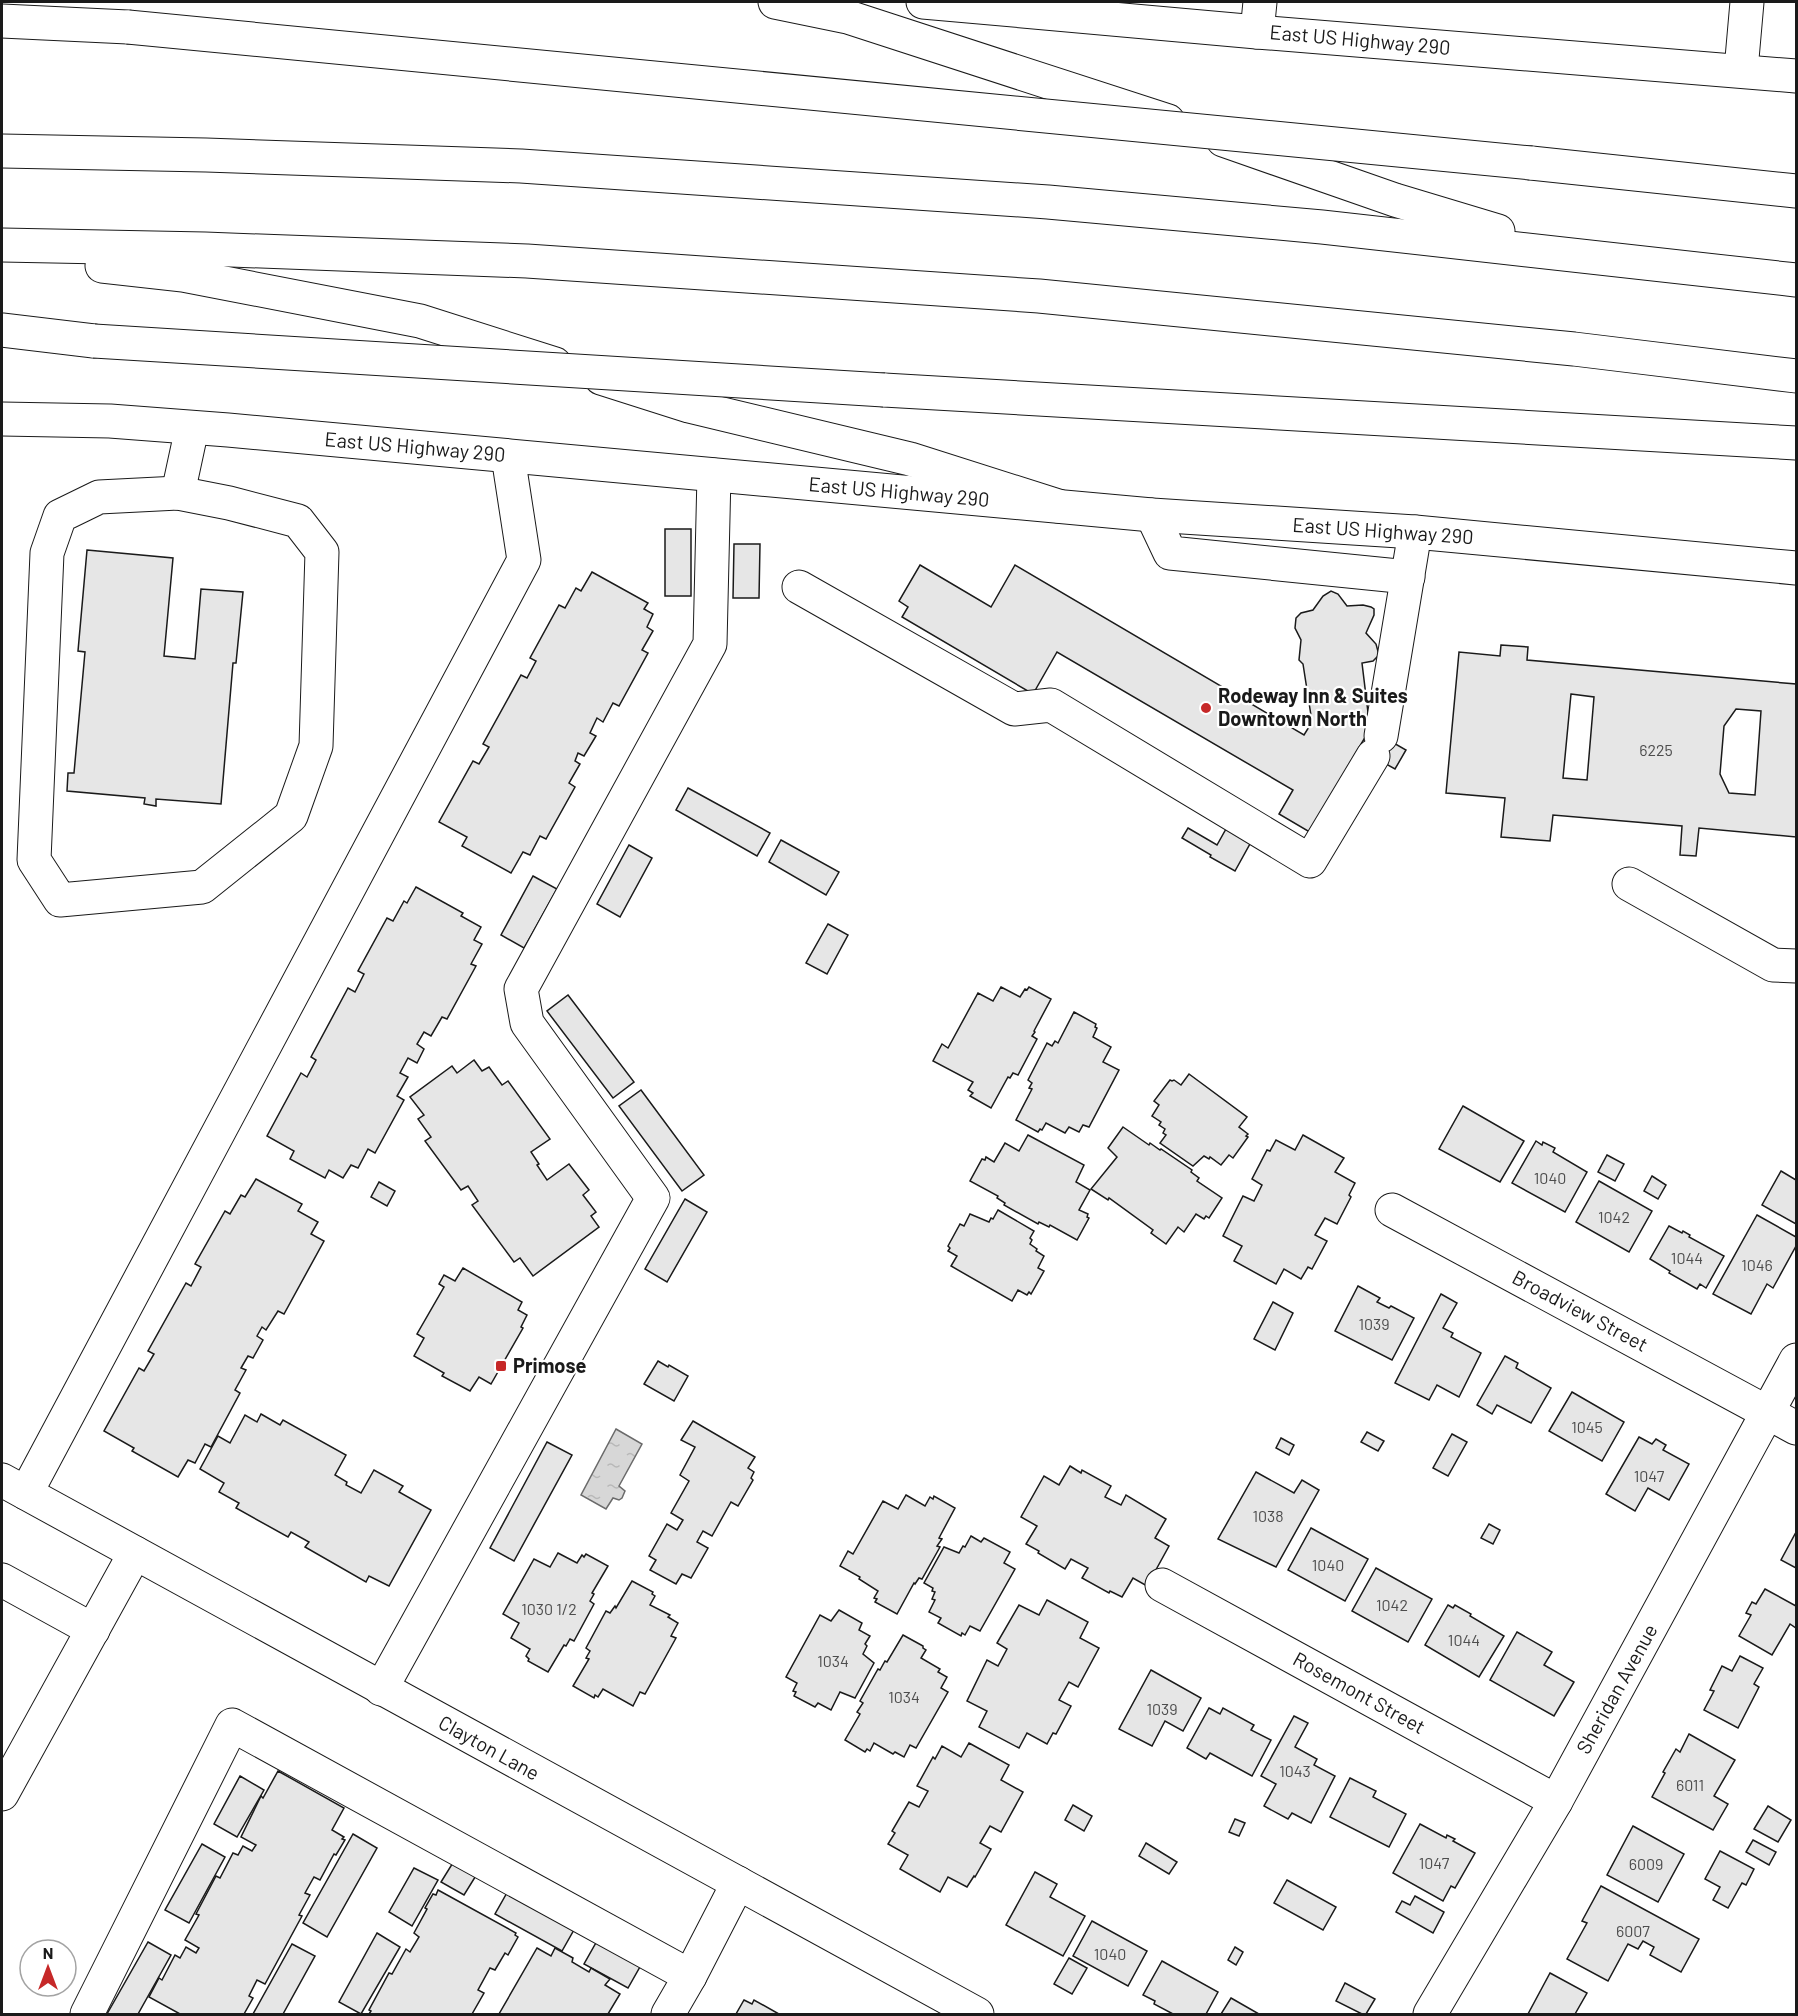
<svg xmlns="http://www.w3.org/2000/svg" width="1798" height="2016" viewBox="0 0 1798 2016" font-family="Barlow,sans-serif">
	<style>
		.water { fill: url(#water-ripples); stroke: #6a6a6a; stroke-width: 1.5 }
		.building { fill: #e6e6e6; stroke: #1a1a1a; stroke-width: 1.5; fill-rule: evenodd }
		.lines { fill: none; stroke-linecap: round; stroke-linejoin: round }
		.minor-casing { stroke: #1a1a1a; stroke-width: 35 }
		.major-casing { stroke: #1a1a1a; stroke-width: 35 }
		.highway-casing { stroke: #1a1a1a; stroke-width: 35 }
		.minor { stroke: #fff; stroke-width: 33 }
		.major { stroke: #fff; stroke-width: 33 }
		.highway { stroke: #fff; stroke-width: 33 }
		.highway-bridge-casing { stroke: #1a1a1a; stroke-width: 35; stroke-linecap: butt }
		.highway-bridge { stroke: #fff; stroke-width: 33 }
		.poi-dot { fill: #c62828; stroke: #fff; stroke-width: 2 }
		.labels { text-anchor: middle; stroke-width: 4.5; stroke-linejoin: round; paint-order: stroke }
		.number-label { font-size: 16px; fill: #4d4d4d }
		.street-label { font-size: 20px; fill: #1a1a1a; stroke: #fff }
		.poi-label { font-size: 20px; font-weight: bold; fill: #1a1a1a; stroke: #fff; text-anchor: start }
	</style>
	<defs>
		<pattern id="water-ripples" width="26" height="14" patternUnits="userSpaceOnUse" patternTransform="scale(1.5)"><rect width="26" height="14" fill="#d7d7d7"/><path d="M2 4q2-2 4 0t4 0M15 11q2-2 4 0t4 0" fill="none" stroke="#b8b8b8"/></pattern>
	</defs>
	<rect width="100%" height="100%" fill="#fff"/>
	<polygon class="water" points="616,1429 642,1444 619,1486 625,1491 622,1498 619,1500 613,1498 606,1509 581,1495"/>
	<g class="building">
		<rect x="665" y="529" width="26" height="67"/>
		<polygon points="734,544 760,544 759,598 733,598"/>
		<polygon points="87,550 173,558 164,656 195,659 201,589 243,592 236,663 233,663 221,804 156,799 156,806 144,804 145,798 67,791 68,773 74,773 85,652 78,651"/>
		<polygon points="920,565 991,607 1015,565 1304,735 1312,722 1303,664 1299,660 1301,640 1295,628 1296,618 1301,613 1313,610 1323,596 1331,591 1338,594 1347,606 1363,605 1371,607 1374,609 1374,615 1366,633 1376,644 1379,655 1373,661 1362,663 1370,729 1354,756 1360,760 1313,834 1279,814 1293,790 1057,652 1033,694 902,617 908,607 899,601"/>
		<polygon points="592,572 648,603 644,609 653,614 647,627 653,631 642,650 648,653 619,706 613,703 603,722 597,718 590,733 596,736 584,756 578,753 575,761 580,764 569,783 575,787 546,839 540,836 530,855 523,852 511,873 462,846 467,837 439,822 473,761 479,764 489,747 483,744 521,675 527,678 536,661 530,658 559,605 565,608 576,588 581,591"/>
		<path d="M1501 645 1528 647 1527 660 1796 684V837L1699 828 1696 856 1680 855 1682 826 1553 815 1550 841 1501 837 1505 798 1446 793 1459 652 1500 656ZM1571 694 1594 697 1587 780 1563 778ZM1736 709 1761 711 1755 795 1729 793 1720 774 1724 726Z"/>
		<polygon points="1371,730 1406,750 1395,769 1361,750"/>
		<polygon points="688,788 770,833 757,856 676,810"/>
		<polygon points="1188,828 1217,845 1226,829 1251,842 1235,871 1210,857 1211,855 1182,838"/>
		<polygon points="781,840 839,872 826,895 769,862"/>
		<polygon points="629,845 652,858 620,917 597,904"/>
		<polygon points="533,876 557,889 524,948 501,935"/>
		<polygon points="416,887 463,913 461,916 481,927 474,940 482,944 471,964 476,966 447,1019 442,1017 431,1036 424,1032 417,1044 424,1049 417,1063 408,1058 400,1073 408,1077 397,1096 404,1100 375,1153 368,1149 358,1168 351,1165 343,1178 329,1170 325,1178 290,1159 294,1151 267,1136 301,1073 307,1077 316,1060 311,1057 348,988 355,992 364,974 358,971 387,918 393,921 404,901 407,903"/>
		<polygon points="828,924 848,935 827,974 806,963"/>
		<polygon points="1001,987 1020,997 1025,989 1027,990 1029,987 1051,999 1034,1031 1035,1032 1032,1036 1037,1039 1018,1075 1013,1073 1010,1078 1008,1077 991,1108 970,1096 973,1093 968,1090 973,1082 933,1061 942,1044 948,1048 978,993 993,1001"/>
		<polygon points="568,995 634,1082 613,1098 547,1011"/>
		<polygon points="1074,1012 1096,1024 1095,1027 1097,1028 1093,1037 1111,1047 1103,1062 1119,1070 1089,1127 1083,1125 1079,1132 1069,1127 1065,1133 1046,1123 1042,1130 1040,1129 1038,1132 1016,1120 1032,1089 1029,1088 1032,1083 1028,1080 1047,1043 1052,1046 1055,1041 1058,1043"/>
		<polygon points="474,1060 482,1071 489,1067 502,1085 508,1081 550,1139 531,1152 539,1164 537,1165 547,1180 569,1164 589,1190 583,1195 596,1212 591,1216 599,1227 533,1276 520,1258 514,1262 472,1205 478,1201 468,1186 461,1190 425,1141 431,1137 418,1119 424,1115 410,1097 452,1066 457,1073"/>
		<polygon points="1189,1074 1247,1117 1239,1127 1248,1134 1246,1136 1248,1137 1233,1158 1229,1155 1221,1165 1210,1157 1209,1159 1204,1156 1193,1166 1160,1143 1166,1135 1163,1133 1165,1129 1159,1125 1161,1122 1152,1116 1159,1105 1154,1101 1170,1080 1172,1081 1174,1080 1181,1085"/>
		<polygon points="641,1090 704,1175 682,1191 619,1106"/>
		<polygon points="1463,1106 1524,1141 1500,1182 1439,1149"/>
		<polygon points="1123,1127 1149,1145 1150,1143 1160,1150 1161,1149 1192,1170 1191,1172 1199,1178 1197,1181 1222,1198 1209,1218 1206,1216 1204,1219 1196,1214 1184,1232 1178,1227 1166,1244 1151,1233 1153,1230 1109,1198 1108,1200 1091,1189 1117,1157 1108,1148"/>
		<polygon points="1028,1135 1084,1165 1076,1182 1090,1190 1079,1210 1088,1214 1087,1217 1089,1218 1077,1240 1050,1225 1049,1227 1039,1222 1038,1224 1004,1205 1005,1203 997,1198 998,1196 970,1181 982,1159 985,1160 986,1157 994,1162 1005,1143 1019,1151"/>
		<polygon points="1303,1135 1344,1158 1335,1172 1355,1183 1349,1195 1351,1197 1337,1224 1325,1218 1315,1235 1327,1241 1312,1269 1308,1267 1301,1279 1284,1269 1276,1284 1234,1261 1242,1246 1223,1236 1243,1196 1254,1201 1262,1185 1252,1179 1267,1150 1270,1151 1276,1140 1295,1150"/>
		<polygon points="1536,1141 1542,1145 1543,1142 1555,1148 1553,1152 1587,1172 1565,1212 1512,1183"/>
		<polygon points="1607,1155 1624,1164 1615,1181 1598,1172"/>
		<polygon points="1781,1171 1796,1180 1796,1224 1762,1205"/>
		<polygon points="1652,1176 1666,1185 1658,1199 1644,1191"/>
		<polygon points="256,1179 302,1204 298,1211 318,1222 311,1234 324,1241 284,1314 278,1311 266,1330 262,1327 257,1336 263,1340 253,1358 248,1356 241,1368 246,1370 235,1390 240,1393 211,1447 205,1444 195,1463 188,1460 178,1477 132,1451 134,1448 104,1431 139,1368 144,1371 154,1354 148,1351 186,1283 191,1286 201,1267 195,1264 225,1211 230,1214 241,1195 245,1197"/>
		<polygon points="1599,1181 1652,1211 1629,1252 1576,1222"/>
		<polygon points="379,1182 395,1191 387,1206 371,1197"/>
		<polygon points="685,1199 707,1212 667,1282 645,1269"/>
		<polygon points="998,1210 1034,1231 1030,1238 1032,1240 1030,1244 1037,1249 1036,1251 1044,1256 1038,1268 1044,1271 1031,1294 1029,1292 1027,1295 1018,1290 1012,1301 951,1266 957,1256 948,1251 950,1248 948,1246 960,1224 964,1226 970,1214 989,1222 991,1218 993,1219"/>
		<polygon points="1757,1215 1796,1237 1796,1246 1773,1288 1767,1284 1751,1314 1713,1294"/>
		<polygon points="1669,1226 1682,1233 1683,1231 1690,1235 1689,1237 1724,1256 1706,1288 1700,1284 1697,1289 1669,1273 1670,1271 1650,1259"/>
		<polygon points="463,1268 522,1302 518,1310 527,1315 521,1327 523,1328 491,1384 479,1377 470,1391 442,1376 444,1373 414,1356 424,1338 417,1334 444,1287 439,1284 444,1275 455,1281"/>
		<polygon points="1358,1286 1380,1298 1377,1302 1389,1308 1391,1306 1414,1318 1392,1360 1335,1331"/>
		<polygon points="1441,1294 1457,1303 1443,1328 1453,1333 1451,1337 1481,1353 1459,1397 1437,1385 1429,1400 1395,1383"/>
		<polygon points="1273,1302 1293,1313 1275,1350 1254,1339"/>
		<polygon points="1505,1356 1518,1363 1516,1368 1551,1388 1531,1423 1497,1405 1492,1414 1477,1405"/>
		<polygon points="658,1361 668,1367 669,1365 688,1376 674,1401 644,1384"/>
		<polygon points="1572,1392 1624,1422 1602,1461 1549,1431"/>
		<polygon points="261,1414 280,1425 283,1420 346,1455 335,1475 347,1482 346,1485 361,1493 374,1470 403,1486 399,1492 431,1510 389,1586 369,1576 366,1582 305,1547 309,1542 291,1532 288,1537 236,1508 239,1503 219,1492 224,1483 200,1469 218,1436 230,1443 245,1415 257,1422"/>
		<polygon points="693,1421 755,1457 748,1468 754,1472 751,1478 753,1480 738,1506 731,1502 712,1536 703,1531 697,1542 708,1548 691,1578 682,1574 676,1584 650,1570 656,1560 649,1556 667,1524 677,1530 683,1520 671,1513 689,1481 680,1475 695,1447 681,1440"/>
		<polygon points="1367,1432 1384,1441 1378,1451 1361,1442"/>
		<polygon points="1452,1434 1467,1442 1448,1476 1433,1468"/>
		<polygon points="1639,1437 1652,1444 1656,1439 1666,1445 1663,1450 1689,1464 1669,1500 1648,1488 1635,1511 1606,1494"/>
		<polygon points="1281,1438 1294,1445 1289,1455 1276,1448"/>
		<polygon points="547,1442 572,1455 514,1561 490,1548"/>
		<polygon points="1070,1466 1081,1473 1082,1470 1111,1486 1105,1497 1121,1505 1126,1495 1166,1519 1155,1538 1169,1546 1147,1586 1133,1578 1122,1597 1110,1591 1109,1593 1082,1578 1088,1568 1071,1559 1065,1569 1038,1553 1039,1551 1026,1544 1037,1526 1021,1517 1044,1476 1059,1485"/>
		<polygon points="1256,1472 1294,1493 1302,1480 1319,1490 1276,1567 1218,1539"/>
		<polygon points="906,1495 925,1506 930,1497 933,1499 934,1496 955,1508 939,1538 942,1539 937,1546 940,1547 922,1579 919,1578 915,1584 914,1583 897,1614 875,1602 877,1599 874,1598 878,1591 859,1579 860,1577 840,1566 848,1551 853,1554 883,1501 898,1509"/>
		<polygon points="1489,1524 1500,1530 1493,1544 1481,1538"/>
		<polygon points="1311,1528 1368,1559 1345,1601 1288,1570"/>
		<polygon points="1795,1534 1796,1535 1796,1568 1781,1560"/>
		<polygon points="971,1536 981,1542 984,1538 1010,1552 1004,1563 1015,1569 980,1631 970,1626 965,1635 962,1633 961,1636 938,1623 941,1618 929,1612 935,1600 932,1599 935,1592 932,1591 933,1588 924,1583 944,1547 959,1553 963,1546 965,1547"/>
		<polygon points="558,1553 577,1563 582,1555 584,1557 586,1554 608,1566 592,1593 594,1594 590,1601 594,1604 574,1641 570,1639 566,1646 564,1645 548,1672 528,1661 529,1659 526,1656 530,1649 511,1638 519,1623 503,1614 534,1559 550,1567"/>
		<polygon points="1376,1568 1432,1599 1408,1642 1352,1611"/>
		<polygon points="632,1581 653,1592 652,1594 655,1596 650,1605 670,1615 668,1617 678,1623 671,1636 676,1638 645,1694 640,1692 633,1706 603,1689 598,1697 595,1695 594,1698 573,1686 589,1659 586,1658 590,1651 586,1648 606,1611 610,1613 615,1606 616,1608"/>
		<polygon points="1765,1589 1796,1606 1796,1628 1790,1624 1772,1655 1739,1636 1751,1615 1746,1613 1752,1602 1756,1604"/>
		<polygon points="1047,1600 1088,1622 1080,1638 1099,1648 1078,1687 1069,1682 1059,1700 1071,1706 1056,1734 1053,1733 1047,1744 1027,1733 1019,1748 979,1727 987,1711 967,1701 987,1660 998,1666 1007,1649 997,1643 1019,1605 1039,1615"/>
		<polygon points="1448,1605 1453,1608 1455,1605 1471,1614 1470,1616 1504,1636 1479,1677 1425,1645"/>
		<polygon points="839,1610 862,1623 859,1630 870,1636 865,1644 867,1646 863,1654 874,1663 855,1698 840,1692 831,1710 818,1703 815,1707 794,1696 796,1692 793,1691 797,1683 786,1677 820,1615 831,1621"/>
		<polygon points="1517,1632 1552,1652 1544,1665 1574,1682 1554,1716 1490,1680"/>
		<polygon points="903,1635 923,1646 923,1648 926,1650 921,1658 940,1669 938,1672 947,1677 941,1688 948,1692 916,1748 910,1745 904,1757 895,1752 893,1754 874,1743 870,1751 867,1749 865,1752 845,1740 860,1714 857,1712 863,1703 860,1701 878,1669 880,1670 885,1661 887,1662"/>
		<polygon points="1740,1656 1763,1668 1754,1684 1759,1687 1738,1728 1704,1710 1714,1691 1710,1690 1722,1666 1732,1671"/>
		<polygon points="1151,1670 1201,1698 1183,1731 1165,1721 1152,1746 1119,1729"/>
		<polygon points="1209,1708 1220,1714 1223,1708 1254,1725 1251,1730 1271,1740 1252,1776 1210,1753 1206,1759 1187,1748"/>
		<polygon points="1294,1716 1308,1723 1295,1747 1317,1759 1314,1765 1335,1776 1311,1823 1292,1813 1288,1819 1264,1806 1276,1784 1261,1776"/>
		<polygon points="1689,1734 1735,1760 1714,1796 1728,1804 1713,1830 1652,1797 1665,1773 1663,1772 1676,1749 1680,1752"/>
		<polygon points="969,1743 1009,1765 1001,1780 1023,1792 1001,1832 990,1826 980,1843 991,1849 975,1877 974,1876 967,1887 948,1877 940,1892 900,1869 908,1855 888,1844 895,1833 892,1831 909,1802 919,1807 928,1791 917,1786 933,1757 935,1759 942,1746 961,1757"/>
		<polygon points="278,1771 344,1808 332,1830 344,1837 342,1839 345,1840 336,1855 334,1854 320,1880 314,1877 305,1893 310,1895 299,1915 302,1916 265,1984 257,1980 249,1996 253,1998 244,2014 180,2014 149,1997 159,1978 162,1980 175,1955 180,1958 186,1947 196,1953 199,1948 185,1940 199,1915 196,1914 216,1876 220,1878 233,1853 238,1855 243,1846 252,1851 256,1845 241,1837 261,1796 263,1798"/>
		<polygon points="240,1776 264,1790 237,1837 214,1824"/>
		<polygon points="1350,1778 1376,1791 1373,1797 1406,1814 1389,1847 1330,1817"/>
		<polygon points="1073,1805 1092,1816 1084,1831 1065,1820"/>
		<polygon points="1768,1806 1791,1820 1778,1842 1754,1829"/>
		<polygon points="1235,1819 1245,1823 1239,1836 1229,1832"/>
		<polygon points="1420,1824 1446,1838 1447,1835 1455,1839 1453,1841 1475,1853 1455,1888 1451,1886 1443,1901 1393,1873"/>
		<polygon points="1633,1826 1684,1854 1658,1902 1607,1875"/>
		<polygon points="353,1834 377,1848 327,1937 303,1923"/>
		<polygon points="1753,1840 1776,1852 1769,1865 1746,1852"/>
		<polygon points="1146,1843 1177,1862 1169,1874 1139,1856"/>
		<polygon points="202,1844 225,1857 189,1923 165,1910"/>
		<polygon points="1720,1851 1754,1869 1746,1885 1742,1883 1728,1908 1713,1900 1720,1887 1705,1879"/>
		<polygon points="454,1861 477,1874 464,1895 441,1882"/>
		<polygon points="414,1868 438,1880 412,1926 389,1912"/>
		<polygon points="1035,1872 1057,1884 1050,1897 1085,1916 1063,1956 1006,1925"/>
		<polygon points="1287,1880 1336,1907 1323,1930 1274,1903"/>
		<polygon points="1601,1886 1699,1939 1681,1972 1650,1955 1654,1947 1643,1941 1638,1949 1628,1944 1608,1981 1567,1959 1587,1923 1582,1921"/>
		<polygon points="438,1890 516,1933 515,1935 518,1937 508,1955 505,1953 495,1970 490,1968 478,1990 484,1993 472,2014 369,2014 371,2011 369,2010 389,1973 392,1974 406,1949 410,1952 419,1937 414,1933 427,1909 425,1908 433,1894 436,1895"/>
		<polygon points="508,1891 575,1928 562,1951 495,1914"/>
		<polygon points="1415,1896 1444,1912 1433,1933 1396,1912 1402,1901 1410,1905"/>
		<polygon points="1092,1921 1147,1951 1128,1986 1073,1956"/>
		<polygon points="377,1933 400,1947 361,2014 339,2002"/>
		<polygon points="597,1941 641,1965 628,1988 584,1964"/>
		<polygon points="148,1942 171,1955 138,2014 107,2014"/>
		<polygon points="292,1944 315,1956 283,2014 253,2014"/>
		<polygon points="1235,1947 1243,1952 1236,1965 1228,1960"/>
		<polygon points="537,1948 551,1956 555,1948 573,1958 572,1962 589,1972 591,1968 610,1979 605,1985 620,1994 608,2014 499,2014"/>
		<polygon points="1069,1958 1087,1968 1072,1994 1054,1984"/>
		<polygon points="1162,1961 1218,1992 1206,2014 1173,2014 1154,2004 1155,2001 1143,1995"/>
		<polygon points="1550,1973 1587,1993 1575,2014 1528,2014"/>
		<polygon points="1345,1983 1375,1999 1366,2014 1362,2014 1336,2001"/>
		<polygon points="1231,1998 1259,2014 1221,2014"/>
		<polygon points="744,2000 752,2004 754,2000 779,2014 736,2014"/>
	</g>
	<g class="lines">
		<defs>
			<g id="minor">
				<polyline points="1257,32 1260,2"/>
				<polyline points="1741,70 1747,2"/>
				<polygon points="178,493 229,503 298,521 322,552 316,746 291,816 202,887 60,900 34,860 47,553 60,516 99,497"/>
				<polyline points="178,493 192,428"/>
				<polyline points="1152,515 1170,553 1408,577"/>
				<polyline points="799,587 1014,709 1051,705 1310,861 1373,756"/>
				<polyline points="1381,736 1415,532"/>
				<polyline points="1629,884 1773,965 1796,966"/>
				<polyline points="1392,1210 1796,1428"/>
				<polyline points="2,1480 977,2014"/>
				<polyline points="26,1493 524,560 508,456"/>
				<polyline points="2,1580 93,1630"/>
				<polyline points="1162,1585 1556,1801"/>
				<polyline points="381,1689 653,1198 527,1023 521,989 710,644 714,475"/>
				<polyline points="2,1794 135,1553"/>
				<polyline points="87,2014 232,1725 690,1976 738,1883"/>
				<polyline points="668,2014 690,1976"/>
				<polyline points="1430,2014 1556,1801 1796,1360"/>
			</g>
			<g id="major">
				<polyline points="923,2 1257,32 1796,76"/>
				<polyline points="2,419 110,421 228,430 1152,515 1415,532 1796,568"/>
			</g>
			<g id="highway">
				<polyline points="775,2 848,17 1168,121"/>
				<polyline points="2,21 128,27"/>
				<polyline points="1223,140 1395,200 1498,231"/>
				<polyline points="2,151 206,155 521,166 1048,202 1322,227 1796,280"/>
				<polyline points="1531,163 1796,191"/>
				<polyline points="2,245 205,249 527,261 1039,296 1574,349 1796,376"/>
				<polyline points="102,266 183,275 420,321 555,364"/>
				<polyline points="2,330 94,341"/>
				<polyline points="601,378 689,406 910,459 1058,506"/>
				<polyline points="884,390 1796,443"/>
			</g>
		</defs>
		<use href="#minor" class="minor-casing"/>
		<use href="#major" class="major-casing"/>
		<use href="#highway" class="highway-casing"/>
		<use href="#minor" class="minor"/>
		<use href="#major" class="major"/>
		<use href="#highway" class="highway"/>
		<defs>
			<g id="highway-bridge">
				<polyline points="128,27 1531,163"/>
				<polyline points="94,341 884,390"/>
			</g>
		</defs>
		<use href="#highway-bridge" class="highway-bridge-casing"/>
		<use href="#highway-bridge" class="highway-bridge"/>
	</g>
	<g class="poi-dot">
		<circle cx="1206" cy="708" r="6"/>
		<rect x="495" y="1360" width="12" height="12" rx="3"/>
	</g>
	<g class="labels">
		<g class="number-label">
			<text x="1656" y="756">6225</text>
			<text x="1550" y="1184">1040</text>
			<text x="1614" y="1223">1042</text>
			<text x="1687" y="1264">1044</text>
			<text x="1757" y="1271">1046</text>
			<text x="1374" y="1330">1039</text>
			<text x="1587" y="1433">1045</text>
			<text x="1649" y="1482">1047</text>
			<text x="1268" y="1522">1038</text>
			<text x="1328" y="1571">1040</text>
			<text x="1392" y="1611">1042</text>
			<text x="549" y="1615">1030 1/2</text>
			<text x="1464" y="1646">1044</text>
			<text x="833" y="1667">1034</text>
			<text x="904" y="1703">1034</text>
			<text x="1162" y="1715">1039</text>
			<text x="1295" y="1777">1043</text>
			<text x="1690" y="1791">6011</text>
			<text x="1434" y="1869">1047</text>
			<text x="1646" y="1870">6009</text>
			<text x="1633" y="1937">6007</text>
			<text x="1110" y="1960">1040</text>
		</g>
		<g class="street-label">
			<text transform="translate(1360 40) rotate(5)" y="7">East US Highway 290</text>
			<text transform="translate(415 447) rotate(5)" y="7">East US Highway 290</text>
			<text transform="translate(899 492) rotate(5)" y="7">East US Highway 290</text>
			<text transform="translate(1383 531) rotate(4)" y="7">East US Highway 290</text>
			<text transform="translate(1580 1311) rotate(28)" y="7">Broadview Street</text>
			<text transform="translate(1617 1689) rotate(-61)" y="7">Sheridan Avenue</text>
			<text transform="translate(1359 1693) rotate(29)" y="7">Rosemont Street</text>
			<text transform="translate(489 1748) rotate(29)" y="7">Clayton Lane</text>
		</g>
		<g class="poi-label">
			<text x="1218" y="703">Rodeway Inn &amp; Suites<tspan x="1218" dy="23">Downtown North</tspan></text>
			<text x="513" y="1373">Primose</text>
		</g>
	</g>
	<rect width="1798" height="2016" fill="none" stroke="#1a1a1a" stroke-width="6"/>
	<g transform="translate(48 1968)"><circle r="28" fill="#ffffff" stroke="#a3a3a3" stroke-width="1.5"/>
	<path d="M0-4.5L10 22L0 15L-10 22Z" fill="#c62828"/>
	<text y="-9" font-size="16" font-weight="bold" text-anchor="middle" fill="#1a1a1a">N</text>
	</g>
</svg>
